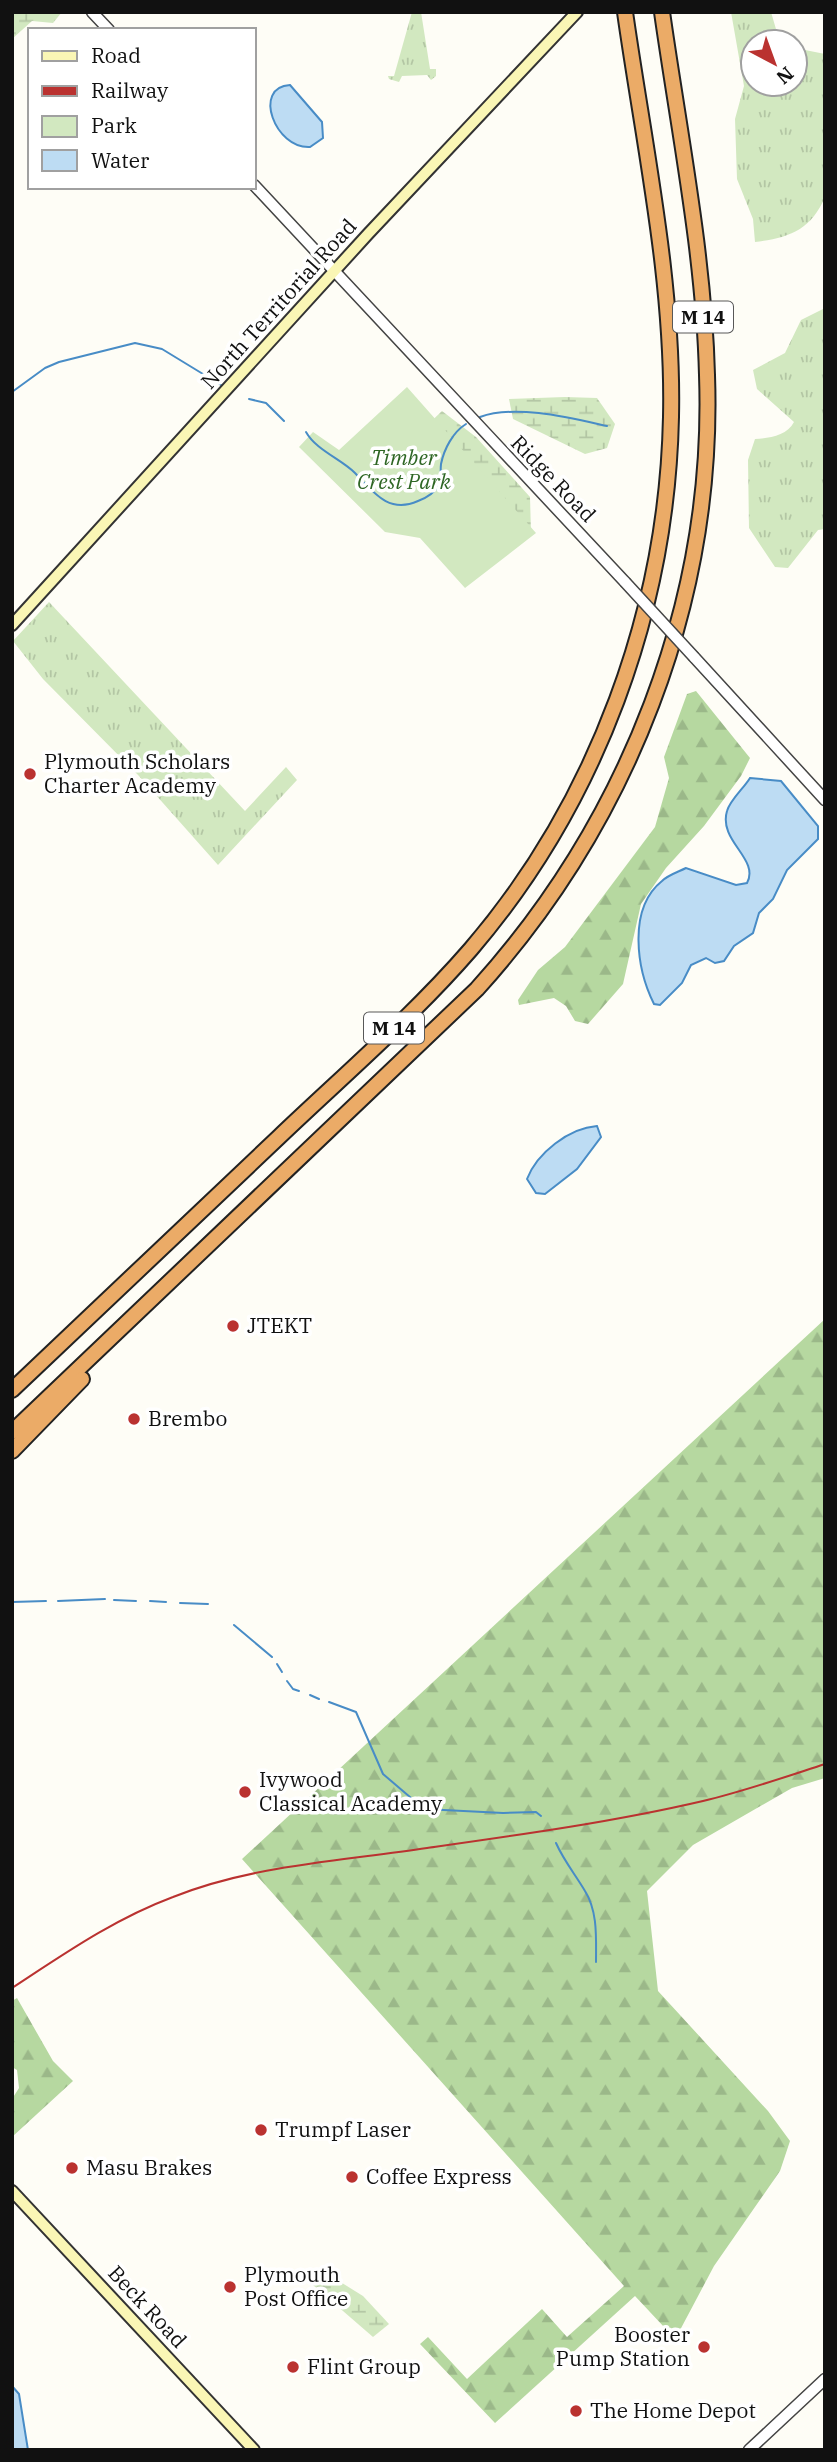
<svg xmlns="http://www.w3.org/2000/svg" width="837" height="2462" viewBox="0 0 837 2462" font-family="'IBM Plex Serif',serif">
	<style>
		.grass { fill: url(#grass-tufts) }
		.forest { fill: url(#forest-firs) }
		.wetland { fill: url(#wetland-marsh) }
		.park { fill: #d2e8c0 }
		.water { fill: #bddcf3; stroke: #488cc6; stroke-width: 2 }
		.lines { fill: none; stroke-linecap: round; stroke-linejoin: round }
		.stream { stroke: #488cc6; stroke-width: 2 }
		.tertiary-casing { stroke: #444; stroke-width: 13 }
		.secondary-casing { stroke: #333; stroke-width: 14 }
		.motorway-casing { stroke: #222; stroke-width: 18 }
		.tertiary { stroke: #fff; stroke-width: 10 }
		.secondary { stroke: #faf6b5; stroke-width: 10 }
		.motorway { stroke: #ebab67; stroke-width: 14 }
		.rail { stroke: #ba3230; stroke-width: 2 }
		.tertiary-bridge-casing { stroke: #444; stroke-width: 13; stroke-linecap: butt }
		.tertiary-bridge { stroke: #fff; stroke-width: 10 }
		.poi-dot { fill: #ba3230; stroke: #fff; stroke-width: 2.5 }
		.labels { text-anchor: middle; stroke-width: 7; stroke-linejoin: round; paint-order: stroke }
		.shield { fill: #fff; stroke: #585858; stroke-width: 2 }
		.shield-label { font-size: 19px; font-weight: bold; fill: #111 }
		.street-label { font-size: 21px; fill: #111; stroke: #fff }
		.park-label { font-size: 21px; font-style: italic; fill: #2e6624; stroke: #fff }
		.poi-label { font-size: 21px; fill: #111; stroke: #fff; text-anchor: start }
	</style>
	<defs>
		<pattern id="grass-tufts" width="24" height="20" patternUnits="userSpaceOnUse" patternTransform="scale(1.75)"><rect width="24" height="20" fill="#d2e8c0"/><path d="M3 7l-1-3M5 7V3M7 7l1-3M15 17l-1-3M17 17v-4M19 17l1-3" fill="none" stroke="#b3c6a4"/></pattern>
		<pattern id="forest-firs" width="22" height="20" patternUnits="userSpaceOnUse" patternTransform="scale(1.75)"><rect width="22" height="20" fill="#b6d8a0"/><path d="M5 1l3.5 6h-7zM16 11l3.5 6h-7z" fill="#9bb889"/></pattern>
		<pattern id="wetland-marsh" width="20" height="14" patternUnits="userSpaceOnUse" patternTransform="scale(1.75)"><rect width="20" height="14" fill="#d2e8c0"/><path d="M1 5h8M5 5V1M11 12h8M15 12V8" fill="none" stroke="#b3c6a4"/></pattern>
	</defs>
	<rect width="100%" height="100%" fill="#fefdf6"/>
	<g class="grass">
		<polygon points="412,12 421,12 430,69 436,69 436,76 431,80 427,75 402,76 399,82 389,79 388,76 394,76"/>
		<path d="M731 12H771L778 36 786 42H753V84H795V48L825 54V197C811 230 789 238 755 242L753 219 737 179 735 119 744 86Z"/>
		<path d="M825 308V529L818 530 788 568 775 567 749 528 748 460 755 439C769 438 787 436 794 422L757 389 753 370 785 353 801 320Z"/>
		<polygon points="49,602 245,811 286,767 297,780 218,865 139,776 43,679 13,641"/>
	</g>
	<g class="forest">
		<polygon points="696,691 750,758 741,776 704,826 666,868 641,904 623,984 588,1024 575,1021 566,1006 554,998 519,1005 518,1000 538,970 565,947 655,827 669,778 664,757 687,694"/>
		<polygon points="825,1319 825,1778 792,1788 693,1845 647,1891 658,1991 768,2111 790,2141 780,2171 714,2266 679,2332 664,2327 635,2296 495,2423 420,2344 428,2337 467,2379 542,2309 567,2337 624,2286 242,1859"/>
		<polygon points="17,1998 53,2061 73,2081 12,2137 12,2099 19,2088 17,2070 12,2067 12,2001"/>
	</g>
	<g class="wetland">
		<polygon points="12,12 62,12 53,23 32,21 12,39"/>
		<polygon points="565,397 597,398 615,424 607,448 585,454 513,419 509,399"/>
		<polygon points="442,411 476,437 530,497 531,533 467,576 372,478"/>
		<polygon points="326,2273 363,2296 389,2324 373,2337 313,2285"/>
	</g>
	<polygon class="park" points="407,387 536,533 465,588 420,538 385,532 299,447 313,432 339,450"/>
	<g class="water">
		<path d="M290 85 322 122 323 138 310 147C275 149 252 87 290 85Z"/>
		<path d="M750 778 781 781 818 826V839L787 870 773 899 759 913 753 933 734 946 724 961 715 963 706 958 691 965 682 983 660 1005 654 1004C637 970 627 909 662 881 668 875 678 872 686 868L736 885 747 883C760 859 718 841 727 811 730 800 744 788 750 778Z"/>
		<path d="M597 1126 601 1137 577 1169 545 1194 536 1193 527 1179C537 1153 569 1128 597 1126Z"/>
		<polygon points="12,2386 19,2394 28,2450 12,2450"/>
	</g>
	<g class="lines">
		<g class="stream">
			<polyline points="12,392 45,368 59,362 135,343 162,349 221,385"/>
			<polyline points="249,399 266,403 284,421"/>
			<path d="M480 417C515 404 571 418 607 426"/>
			<path d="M306 432C316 450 341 459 355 473 374 493 389 514 418 501 426 498 434 494 439 485 442 479 440 471 441 464 444 449 453 432 466 424"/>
			<polyline points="114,1600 136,1601"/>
			<polyline points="58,1601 105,1599"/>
			<polyline points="150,1601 166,1602"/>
			<polyline points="12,1602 46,1601"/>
			<polyline points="180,1603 208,1604"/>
			<polyline points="234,1625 272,1657"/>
			<polyline points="277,1664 282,1672"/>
			<polyline points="287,1681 293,1689 299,1691"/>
			<polyline points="310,1695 319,1699"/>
			<polyline points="329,1702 356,1712 383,1774 424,1809 503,1813 536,1812 541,1816"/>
			<path d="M556 1843C564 1861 575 1874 585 1891 598 1912 596 1938 596 1962"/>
		</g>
		<defs>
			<g id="tertiary">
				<polyline points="92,12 109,30"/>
				<polyline points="254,185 625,582"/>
				<polyline points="694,657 825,800"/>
				<polyline points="749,2450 825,2379"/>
			</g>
			<g id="secondary">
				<polyline points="12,625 368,234 577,12"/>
				<polyline points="12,2191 254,2450"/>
			</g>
			<g id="motorway">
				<path d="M12 1390C101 1306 190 1221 279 1137 343 1076 413 1016 471 949 597 802 667 610 671 417 674 282 644 146 625 12"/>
				<path d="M12 1432 477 989C628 822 715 601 707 375 704 254 679 132 662 12"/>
				<polyline points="12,1451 82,1379"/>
			</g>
		</defs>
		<use href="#tertiary" class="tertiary-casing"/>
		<use href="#secondary" class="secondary-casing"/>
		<use href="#motorway" class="motorway-casing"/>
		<use href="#tertiary" class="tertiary"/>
		<use href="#secondary" class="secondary"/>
		<use href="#motorway" class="motorway"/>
		<path class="rail" d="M12 1988C64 1954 114 1919 173 1897 253 1865 342 1861 427 1848 519 1835 613 1822 703 1801 745 1791 785 1777 825 1764"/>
		<defs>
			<polyline id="tertiary-bridge" points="625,582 694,657"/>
		</defs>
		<use href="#tertiary-bridge" class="tertiary-bridge-casing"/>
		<use href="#tertiary-bridge" class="tertiary-bridge"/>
	</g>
	<g class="poi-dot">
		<circle cx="30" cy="774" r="7"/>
		<circle cx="233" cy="1326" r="7"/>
		<circle cx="134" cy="1419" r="7"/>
		<circle cx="245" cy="1792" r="7"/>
		<circle cx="261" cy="2130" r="7"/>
		<circle cx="72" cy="2168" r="7"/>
		<circle cx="352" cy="2177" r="7"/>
		<circle cx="230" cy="2287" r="7"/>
		<circle cx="704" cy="2347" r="7"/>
		<circle cx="293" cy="2367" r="7"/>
		<circle cx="576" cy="2411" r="7"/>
	</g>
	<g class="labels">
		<g class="shield">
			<rect x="673" y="301.5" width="60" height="31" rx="5"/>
			<rect x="364" y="1012.5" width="60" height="31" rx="5"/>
		</g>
		<g class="shield-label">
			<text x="703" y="324">M 14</text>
			<text x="394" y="1035">M 14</text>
		</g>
		<g class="street-label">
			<text transform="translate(279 304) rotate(-48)" y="7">North Territorial Road</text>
			<text transform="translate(553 479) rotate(46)" y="7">Ridge Road</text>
			<text transform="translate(147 2307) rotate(47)" y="7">Beck Road</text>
		</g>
		<g class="park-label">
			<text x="404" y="465">Timber<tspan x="404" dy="24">Crest Park</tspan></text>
		</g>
		<g class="poi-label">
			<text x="44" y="769">Plymouth Scholars<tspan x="44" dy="24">Charter Academy</tspan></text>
			<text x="247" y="1333">JTEKT</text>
			<text x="148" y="1426">Brembo</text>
			<text x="259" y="1787">Ivywood<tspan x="259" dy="24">Classical Academy</tspan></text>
			<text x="275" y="2137">Trumpf Laser</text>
			<text x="86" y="2175">Masu Brakes</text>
			<text x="366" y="2184">Coffee Express</text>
			<text x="244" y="2282">Plymouth<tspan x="244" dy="24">Post Office</tspan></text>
			<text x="690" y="2342" text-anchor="end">Booster<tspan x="690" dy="24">Pump Station</tspan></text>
			<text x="307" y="2374">Flint Group</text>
			<text x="590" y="2418">The Home Depot</text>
		</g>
	</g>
	<rect width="837" height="2462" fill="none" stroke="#111111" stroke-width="28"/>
	<rect x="28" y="28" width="228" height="161" fill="#ffffff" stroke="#a0a0a0" stroke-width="2"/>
	<rect x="42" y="51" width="35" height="10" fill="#faf6b5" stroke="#a0a0a0" stroke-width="2"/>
	<text x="91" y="63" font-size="21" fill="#111111">Road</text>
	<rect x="42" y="86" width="35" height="10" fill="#ba3230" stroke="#a0a0a0" stroke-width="2"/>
	<text x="91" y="98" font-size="21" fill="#111111">Railway</text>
	<rect x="42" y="116" width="35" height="21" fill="#d2e8c0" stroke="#a0a0a0" stroke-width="2"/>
	<text x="91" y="133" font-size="21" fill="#111111">Park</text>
	<rect x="42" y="150" width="35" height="21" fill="#bddcf3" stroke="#a0a0a0" stroke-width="2"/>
	<text x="91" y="168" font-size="21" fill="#111111">Water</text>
	<g transform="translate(774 63) rotate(139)"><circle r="33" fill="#ffffff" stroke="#a0a0a0" stroke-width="2"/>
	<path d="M0-5L12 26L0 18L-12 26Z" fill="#ba3230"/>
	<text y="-10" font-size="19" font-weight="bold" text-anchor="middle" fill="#111111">N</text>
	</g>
</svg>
